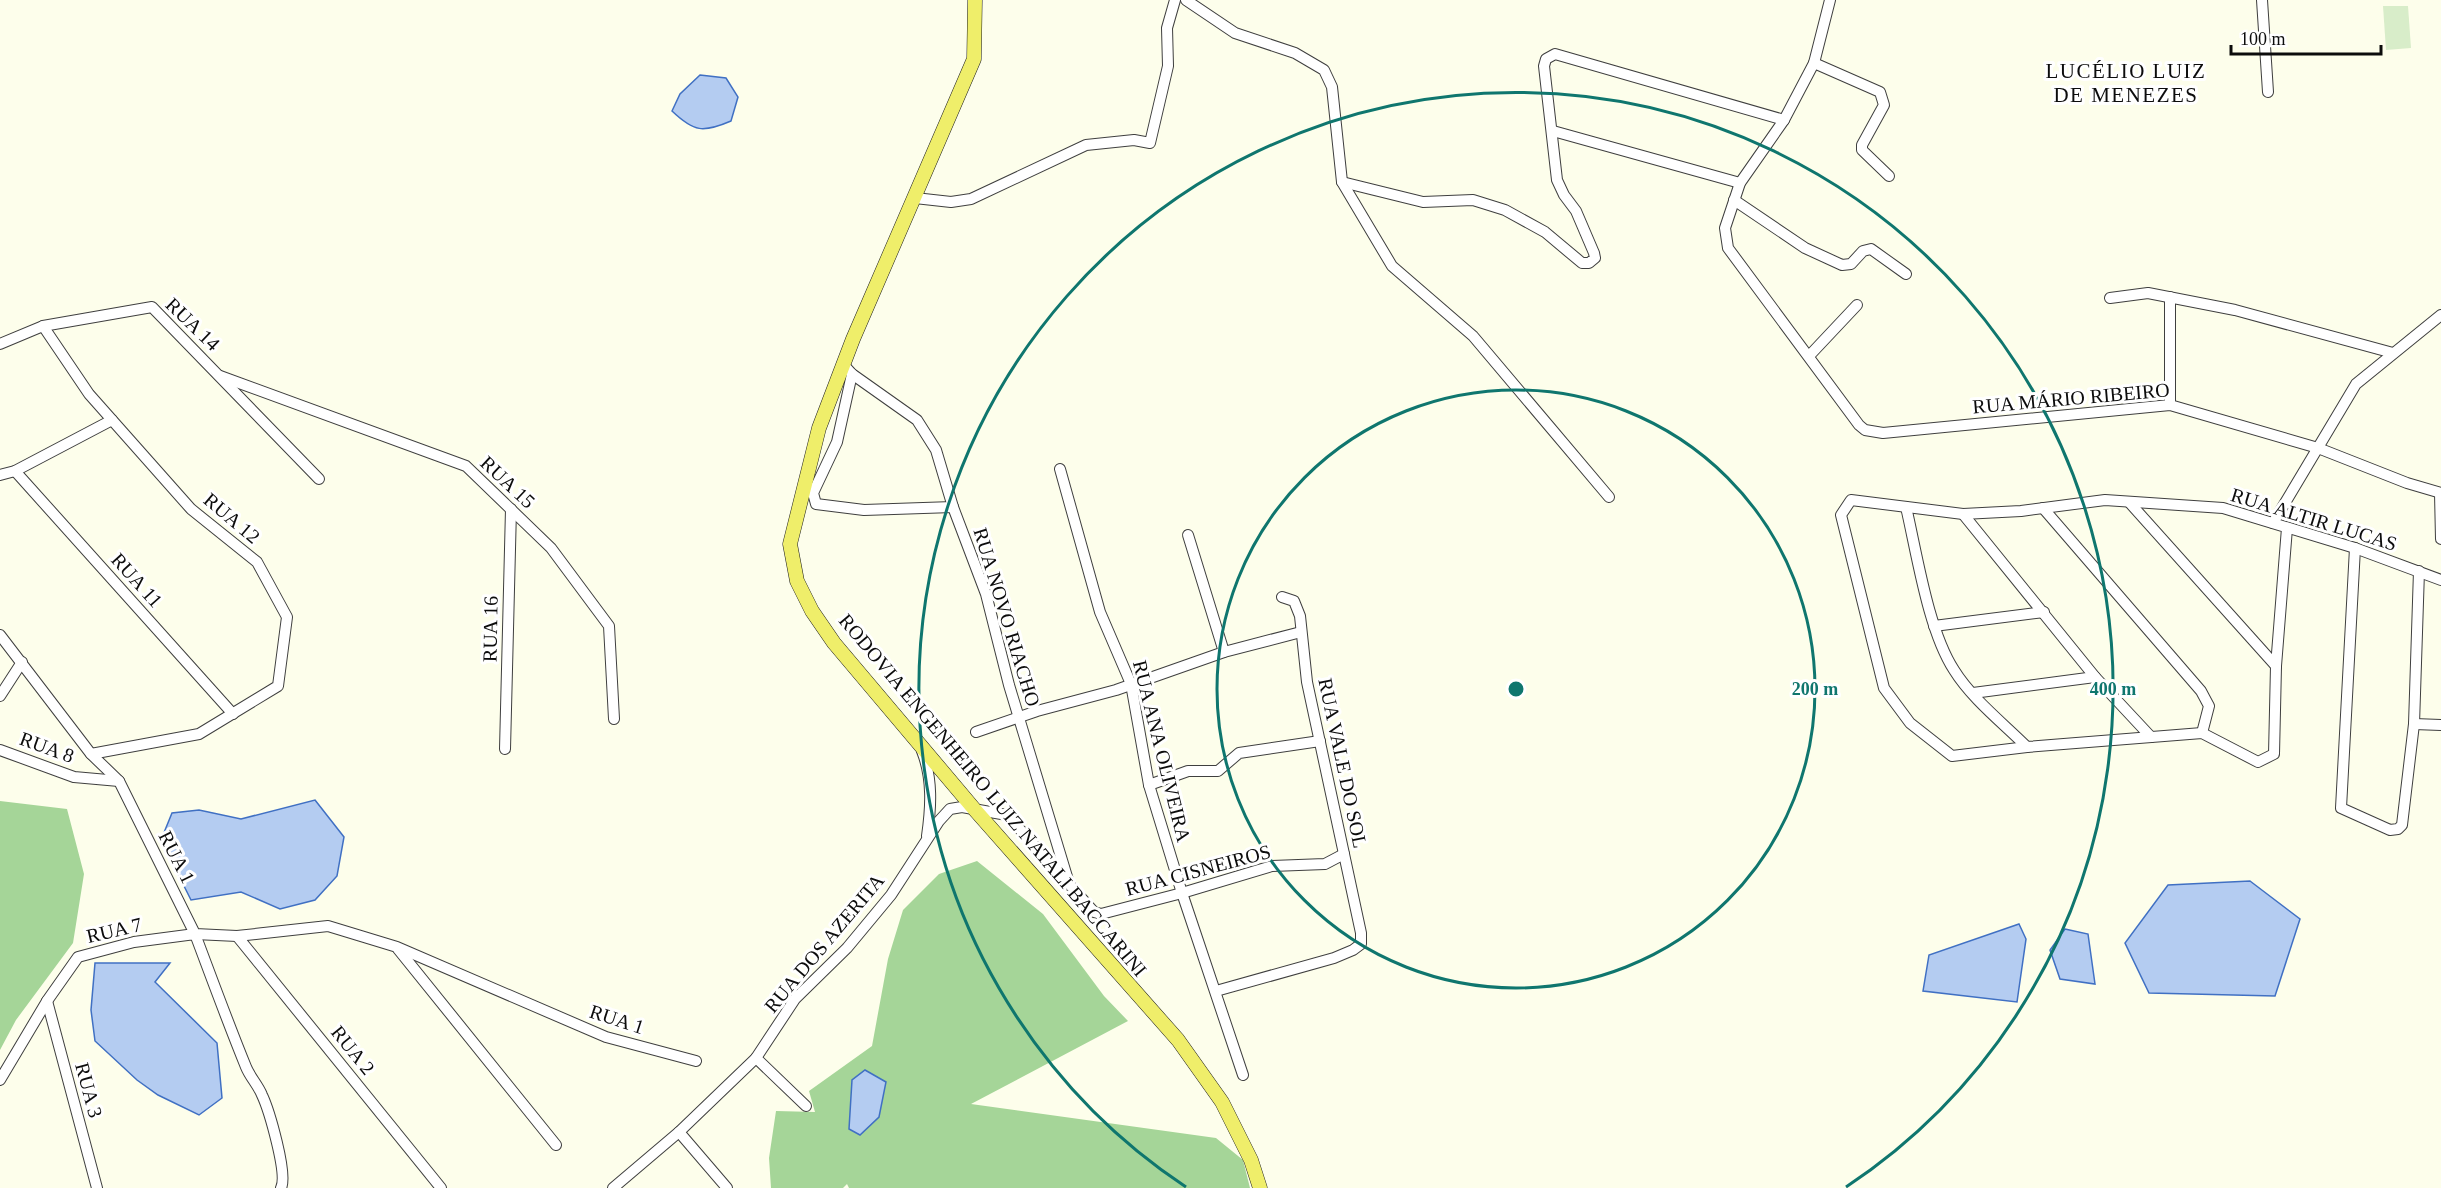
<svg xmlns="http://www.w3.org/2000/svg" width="2441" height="1188" viewBox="0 0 2441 1188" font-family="Georgia,serif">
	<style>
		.forest { fill: #a5d598 }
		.pitch { fill: #d8edc9 }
		.water { fill: #b4ccf1; stroke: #4070c3; stroke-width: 1.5 }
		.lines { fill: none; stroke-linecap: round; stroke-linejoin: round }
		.minor-casing { stroke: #3f3f3f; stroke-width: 12 }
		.major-casing { stroke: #1d1d1d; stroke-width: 15 }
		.minor { stroke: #fff; stroke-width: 10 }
		.major { stroke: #efee6a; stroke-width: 14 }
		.ring { fill: none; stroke: #0f766e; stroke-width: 3 }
		.labels { text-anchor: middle; stroke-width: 6; stroke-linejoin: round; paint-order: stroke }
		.street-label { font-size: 20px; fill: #0c0c0c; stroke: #fff }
		.neighbourhood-label { font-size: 21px; letter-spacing: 1.5px; fill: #0c0c0c; stroke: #fff }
		.centre { fill: #0f766e; stroke: #fff; stroke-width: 3 }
		.ring-label { font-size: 18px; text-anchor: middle; font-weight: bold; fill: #0f766e; stroke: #fff; stroke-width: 6; stroke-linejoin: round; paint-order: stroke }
	</style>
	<rect width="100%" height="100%" fill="#fdfeeb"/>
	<g class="forest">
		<polygon points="0,801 67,809 84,874 73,943 16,1020 0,1050"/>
		<polygon points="977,861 1043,914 1104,996 1128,1021 971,1104 1216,1138 1243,1160 1250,1188 849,1188 847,1184 843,1188 771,1188 769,1158 776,1111 815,1112 809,1091 872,1046 888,959 903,910 939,874"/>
	</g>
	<polygon class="pitch" points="2383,6 2408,6 2411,48 2386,50"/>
	<g class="water">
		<path d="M700 75 726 78 738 97 731 121C703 133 694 132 672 111L680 94Z"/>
		<polygon points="315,800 344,837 337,876 315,900 280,909 241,892 191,900 161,840 172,813 199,810 241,819"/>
		<polygon points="2250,881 2300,919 2275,996 2149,993 2125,943 2168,885"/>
		<polygon points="2019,924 2026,939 2017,1002 1923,991 1929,955"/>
		<polygon points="2065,929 2088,934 2095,984 2060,979 2050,950"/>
		<polygon points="95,963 170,963 155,982 217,1043 222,1098 199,1115 158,1095 137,1080 95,1041 91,1010"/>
		<polygon points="865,1070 886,1082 879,1117 860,1135 849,1129 852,1080"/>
	</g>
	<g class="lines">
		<defs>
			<g id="minor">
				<polyline points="1186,0 1235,33 1295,53 1324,70 1332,87 1342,182 1392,266 1473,336 1609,497"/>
				<polyline points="1830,0 1814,63 1784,120 1740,183 1725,228 1728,248 1859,425 1865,430 1883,433 2170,405 2318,448 2407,483 2441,493"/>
				<polyline points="2262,0 2268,92"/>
				<polyline points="1814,63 1880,92 1884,105 1862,145 1862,150 1889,176"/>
				<polyline points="1553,131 1740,183"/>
				<polyline points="1342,182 1423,202 1473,200 1505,210 1545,232 1582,263 1589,263 1595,258 1594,253 1576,211 1564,195 1557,180 1544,66 1546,59 1555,54 1784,120"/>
				<polyline points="915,198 951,202 971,199 1086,145 1134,140 1150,143 1168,66 1167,28 1175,0"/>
				<polyline points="1734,200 1805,248 1842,265 1851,264 1863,251 1871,249 1906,274"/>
				<polyline points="2170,297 2170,405"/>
				<polyline points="2110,298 2148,293 2235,310 2393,353"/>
				<polyline points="43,326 89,394 191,509 257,562 287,617 278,686 199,734 91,754"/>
				<polyline points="0,344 43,326 152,307 319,479"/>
				<polyline points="1809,356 1857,305"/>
				<polyline points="843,364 852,374 917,420 936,450 953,507 986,594 1009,685 1068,880"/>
				<polyline points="852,374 837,442 813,493 816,504 864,510 953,507"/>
				<polyline points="220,376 466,466 551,548 609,626 614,719"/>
				<polyline points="1060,469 1100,612 1131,684 1149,785 1182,893 1243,1075"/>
				<polyline points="15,471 233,714"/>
				<polyline points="0,475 15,471 112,420"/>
				<polyline points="2440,493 2441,539"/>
				<polyline points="2129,502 2276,666"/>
				<path d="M1906 507C1917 554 1928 630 1954 670 1972 699 2003 723 2027 747"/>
				<polyline points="2043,508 2201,691 2209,706 2202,733"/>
				<polyline points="1963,514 2095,677 2151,737"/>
				<polyline points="2273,523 2356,384 2441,315"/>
				<polyline points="2287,528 2276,666 2274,754 2258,762 2202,733 2027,747 1952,756 1910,723 1884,688 1841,515 1851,500 1963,514 2021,511 2105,500 2223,508 2355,548 2441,580"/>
				<polyline points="1188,535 1224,652"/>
				<polyline points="2355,548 2341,808 2390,830 2398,829 2402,825 2414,724 2419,571"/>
				<polyline points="1934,626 2044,612"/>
				<polyline points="0,635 91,754 119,781 195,934 237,936 328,926 397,947 606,1037 696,1061"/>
				<polyline points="1973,693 2095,677"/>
				<polyline points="0,696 22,662"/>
				<polyline points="2414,724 2441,725"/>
				<polyline points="976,732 1037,711 1116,690 1224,652 1301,632"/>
				<polyline points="505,749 511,509"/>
				<polyline points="0,750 74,777 119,781"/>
				<path d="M922 751C933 779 931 808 927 836"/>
				<polyline points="1149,785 1188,771 1218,771 1239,753 1320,741"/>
				<polyline points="237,936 441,1188"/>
				<polyline points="398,949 556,1145"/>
				<polyline points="1216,991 1334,958 1353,950 1361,944 1361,933 1307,682 1300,616 1294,601 1282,597"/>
				<polyline points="47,1001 97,1188"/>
				<polyline points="756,1058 806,1106"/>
				<path d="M0 1080 47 1001 78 957 134 942 195 934C212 979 228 1023 246 1067 250 1077 258 1085 262 1095 269 1110 288 1174 281 1188"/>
				<polyline points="679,1132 727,1188"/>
				<polyline points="613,1188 679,1132 756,1058 795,999 847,948 891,895 939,821 950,809 962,807 1007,815 1094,912 1101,914 1182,893 1272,866 1325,864 1344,854"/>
			</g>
			<polyline id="major" points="975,0 974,59 853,339 819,428 790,544 797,581 812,611 834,643 975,810 1178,1040 1222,1102 1251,1160 1260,1188"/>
		</defs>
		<use href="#minor" class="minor-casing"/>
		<use href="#major" class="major-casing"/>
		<use href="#minor" class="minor"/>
		<use href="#major" class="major"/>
	</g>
	<g class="ring">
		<circle cx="1516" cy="689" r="299"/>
		<path d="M1186 1187A597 597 0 1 1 1846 1187"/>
	</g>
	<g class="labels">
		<g class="street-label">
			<text transform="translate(193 324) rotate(44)" y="7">RUA 14</text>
			<text transform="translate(2071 398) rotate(-5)" y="7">RUA MÁRIO RIBEIRO</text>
			<text transform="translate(508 482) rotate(43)" y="7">RUA 15</text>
			<text transform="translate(232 518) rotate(40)" y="7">RUA 12</text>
			<text transform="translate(2314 519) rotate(17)" y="7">RUA ALTIR LUCAS</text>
			<text transform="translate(137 580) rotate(48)" y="7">RUA 11</text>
			<text transform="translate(1007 617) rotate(73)" y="7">RUA NOVO RIACHO</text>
			<text transform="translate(490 629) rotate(-89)" y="7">RUA 16</text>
			<text transform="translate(47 747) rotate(20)" y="7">RUA 8</text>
			<text transform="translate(1162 751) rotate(76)" y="7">RUA ANA OLIVEIRA</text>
			<text transform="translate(1343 763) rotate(78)" y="7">RUA VALE DO SOL</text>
			<text transform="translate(993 795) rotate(50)" y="7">RODOVIA ENGENHEIRO LUIZ NATALI BACCARINI</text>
			<text transform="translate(177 857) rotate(63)" y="7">RUA 1</text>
			<text transform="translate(1198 870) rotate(-15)" y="7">RUA CISNEIROS</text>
			<text transform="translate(114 930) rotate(-13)" y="7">RUA 7</text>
			<text transform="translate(824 943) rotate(-50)" y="7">RUA DOS AZERITA</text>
			<text transform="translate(617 1019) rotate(18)" y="7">RUA 1</text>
			<text transform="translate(353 1050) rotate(51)" y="7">RUA 2</text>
			<text transform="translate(89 1090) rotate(75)" y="7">RUA 3</text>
		</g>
		<g class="neighbourhood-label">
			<text x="2126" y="78">LUCÉLIO LUIZ<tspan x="2126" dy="24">DE MENEZES</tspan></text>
		</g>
	</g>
	<circle cx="1516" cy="689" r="9" class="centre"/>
	<g class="ring-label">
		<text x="1815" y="695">200 m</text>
		<text x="2113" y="695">400 m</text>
	</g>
	<path d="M2231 45v9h150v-9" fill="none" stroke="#0c0c0c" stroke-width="3"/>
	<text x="2240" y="45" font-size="18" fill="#0c0c0c" stroke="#ffffff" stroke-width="4.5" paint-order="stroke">100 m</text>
</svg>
